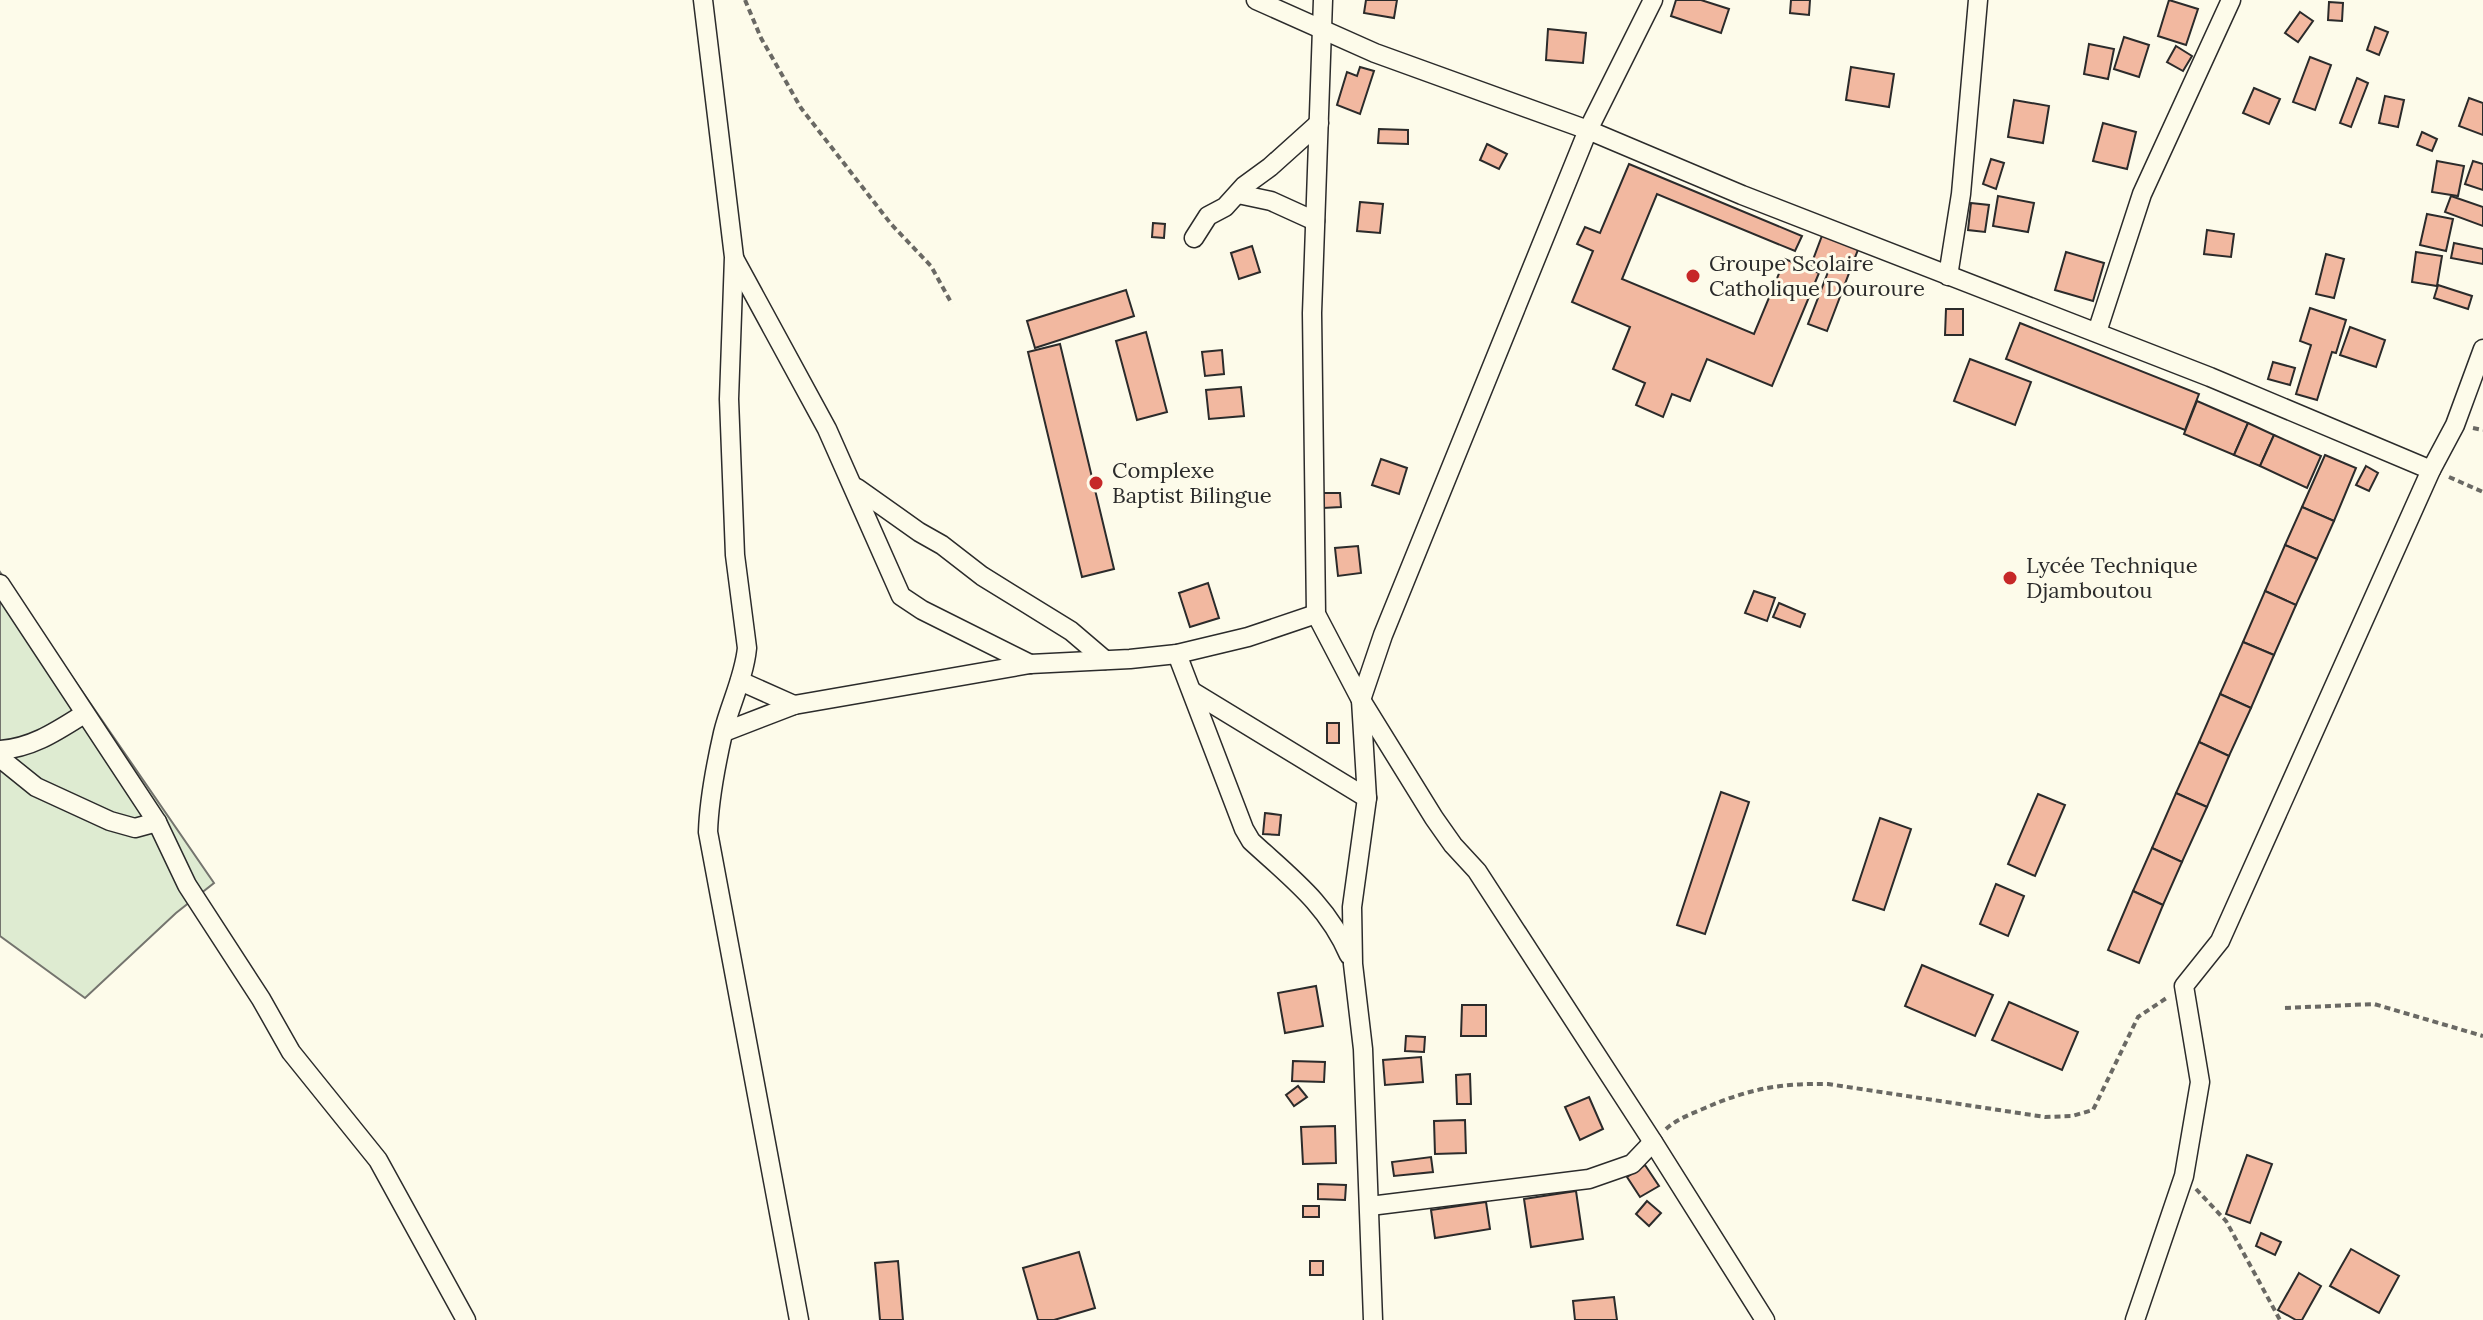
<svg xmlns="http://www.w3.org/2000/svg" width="2483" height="1320" viewBox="0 0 2483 1320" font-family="Lora,serif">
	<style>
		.green { fill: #deebd1; stroke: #74746e; stroke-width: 2 }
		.building { fill: #f2b8a0; stroke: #2b2b2b; stroke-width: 2 }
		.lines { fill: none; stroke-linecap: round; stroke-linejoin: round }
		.street-casing { stroke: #2b2b2b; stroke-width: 21 }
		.path { stroke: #6a6964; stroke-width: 4; stroke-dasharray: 6 4; stroke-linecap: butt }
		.street { stroke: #fdfbea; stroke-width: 18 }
		.poi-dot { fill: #c62828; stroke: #fdfbea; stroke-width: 3 }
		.labels { text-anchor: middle; stroke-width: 6; stroke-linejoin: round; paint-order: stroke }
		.poi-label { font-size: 22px; fill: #2b2b2b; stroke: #fdfbea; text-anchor: start }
	</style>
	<rect width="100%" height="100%" fill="#fdfbea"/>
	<polygon class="green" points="0,572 214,883 176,913 85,998 0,936"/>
	<g class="building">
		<polygon points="1366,0 1397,0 1394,18 1364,13"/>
		<polygon points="1676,0 1701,0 1729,9 1721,33 1671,16"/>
		<polygon points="1791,0 1810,0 1809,15 1790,13"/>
		<polygon points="2169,0 2198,9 2186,45 2158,36"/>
		<polygon points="2329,2 2343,3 2342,21 2328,20"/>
		<polygon points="2300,12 2313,21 2298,42 2285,33"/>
		<polygon points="2375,27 2388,32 2379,55 2367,50"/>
		<polygon points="1548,29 1586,33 1583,63 1546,60"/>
		<polygon points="2124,37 2149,45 2139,77 2114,69"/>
		<polygon points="2089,44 2114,49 2108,79 2084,74"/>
		<polygon points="2176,46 2192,56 2183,71 2167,62"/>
		<polygon points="2310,57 2331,65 2315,110 2293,102"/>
		<polygon points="1360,67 1374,71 1360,114 1337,105 1347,72 1357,76"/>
		<polygon points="1851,67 1894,74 1889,107 1846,100"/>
		<polygon points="2357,78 2368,83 2351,127 2340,123"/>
		<polygon points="2254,88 2280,99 2269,124 2243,113"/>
		<polygon points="2385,96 2404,100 2398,127 2379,123"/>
		<polygon points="2469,98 2483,103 2483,135 2459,126"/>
		<polygon points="2014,100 2049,106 2043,143 2008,137"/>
		<polygon points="2103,123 2136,132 2127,169 2093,161"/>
		<polygon points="1379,129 1408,130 1408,144 1378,143"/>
		<polygon points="2422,132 2437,139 2432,151 2417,145"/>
		<polygon points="1487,144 1507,154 1499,169 1480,160"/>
		<polygon points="1991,159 2004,163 1996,189 1983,184"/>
		<polygon points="2437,161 2464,166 2458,196 2432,192"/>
		<polygon points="2473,161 2483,164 2483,190 2465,184"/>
		<polygon points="1629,164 1802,236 1795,251 1657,194 1622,279 1754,334 1785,259 1819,273 1772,386 1707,359 1690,401 1672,394 1663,417 1636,405 1645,383 1613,369 1630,327 1572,302 1593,251 1577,244 1585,227 1600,233"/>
		<polygon points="1998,196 2034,203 2028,232 1993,226"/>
		<polygon points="2451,196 2483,207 2483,226 2445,212"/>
		<polygon points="1360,202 1383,204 1380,233 1357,231"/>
		<polygon points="1971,203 1989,205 1985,232 1968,230"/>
		<polygon points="2427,214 2453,219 2446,251 2420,245"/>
		<polygon points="1153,223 1165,224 1164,238 1152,237"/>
		<polygon points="2207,230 2234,234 2231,257 2204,254"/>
		<polygon points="1823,233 1859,247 1827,331 1808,324 1828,272 1811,265"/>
		<polygon points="2454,243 2483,249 2483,264 2451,258"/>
		<polygon points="1252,246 1260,272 1239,279 1231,253"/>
		<polygon points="2066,252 2104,263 2093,301 2055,290"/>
		<polygon points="2416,252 2442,256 2437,286 2412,282"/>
		<polygon points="2326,254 2344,259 2334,298 2316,294"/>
		<polygon points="2438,285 2472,296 2468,309 2434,298"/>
		<polygon points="1126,290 1134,316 1035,348 1027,321"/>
		<polygon points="2310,308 2346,320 2336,353 2332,352 2317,400 2296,394 2311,345 2300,341"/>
		<polygon points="1946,309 1963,309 1963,335 1945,335"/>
		<polygon points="2020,323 2199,394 2185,430 2006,359"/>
		<polygon points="2350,327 2385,340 2376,367 2340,355"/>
		<polygon points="1146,332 1167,412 1137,420 1116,341"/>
		<polygon points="1060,344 1114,569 1082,577 1028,352"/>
		<polygon points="1222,350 1224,374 1205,376 1202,352"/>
		<polygon points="1970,359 2031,382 2015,425 1954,401"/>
		<polygon points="2273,362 2295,368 2290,385 2268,379"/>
		<polygon points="1241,387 1244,416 1209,419 1206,390"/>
		<polygon points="2197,401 2248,423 2234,455 2184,434"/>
		<polygon points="2248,423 2274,435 2260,466 2234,455"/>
		<polygon points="2274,435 2321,456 2307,488 2260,466"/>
		<polygon points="2325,455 2356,468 2334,521 2302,507"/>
		<polygon points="1381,459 1407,468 1399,494 1372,485"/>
		<polygon points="2366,466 2378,473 2369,491 2356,485"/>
		<polygon points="1322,493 1340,493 1341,507 1323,508"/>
		<polygon points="2302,507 2334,521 2317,559 2285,545"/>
		<polygon points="2285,545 2317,559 2296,605 2265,591"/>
		<polygon points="1358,546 1361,573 1338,576 1335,548"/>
		<polygon points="1208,583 1219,618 1190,627 1179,593"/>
		<polygon points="1754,591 1775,598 1767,621 1745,613"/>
		<polygon points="2265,591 2296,605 2274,655 2243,642"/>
		<polygon points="1779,603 1805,614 1800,627 1773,617"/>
		<polygon points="2243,642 2274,655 2251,708 2220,694"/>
		<polygon points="2220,694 2251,708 2229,756 2199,742"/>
		<rect x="1327" y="723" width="12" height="20"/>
		<polygon points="2199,742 2229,756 2207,807 2176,793"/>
		<polygon points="1721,792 1749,802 1705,934 1677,925"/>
		<polygon points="2176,793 2207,807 2182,862 2152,848"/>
		<polygon points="2038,794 2065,805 2035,876 2008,864"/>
		<polygon points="1265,813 1281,815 1279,835 1263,834"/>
		<polygon points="1880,818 1911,829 1884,910 1853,900"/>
		<polygon points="2152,848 2182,862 2163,905 2133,891"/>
		<polygon points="1996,884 2024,896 2008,936 1980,924"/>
		<polygon points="2133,891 2163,905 2139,963 2108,950"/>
		<polygon points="1922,965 1993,995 1975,1036 1905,1006"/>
		<polygon points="1316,986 1323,1026 1285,1033 1278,993"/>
		<polygon points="2009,1002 2078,1032 2062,1070 1992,1040"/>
		<polygon points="1462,1005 1486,1005 1486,1036 1461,1036"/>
		<polygon points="1406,1036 1425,1037 1424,1052 1405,1051"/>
		<polygon points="1421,1057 1423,1082 1385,1085 1383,1060"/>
		<polygon points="1293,1061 1325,1062 1324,1082 1292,1081"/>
		<polygon points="1470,1074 1471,1104 1457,1104 1456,1075"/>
		<polygon points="1298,1086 1307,1097 1294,1106 1286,1095"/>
		<polygon points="1589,1097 1603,1129 1580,1140 1565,1107"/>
		<polygon points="1465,1120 1466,1153 1435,1154 1434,1121"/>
		<polygon points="1335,1126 1336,1163 1303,1164 1301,1127"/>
		<polygon points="2247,1155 2272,1164 2250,1223 2226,1214"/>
		<polygon points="1431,1157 1433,1172 1394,1176 1392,1162"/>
		<polygon points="1645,1165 1659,1186 1640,1197 1627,1177"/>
		<polygon points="1318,1184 1346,1185 1345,1200 1318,1199"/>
		<polygon points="1576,1191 1583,1239 1531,1247 1524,1199"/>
		<polygon points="1647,1201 1661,1213 1649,1226 1636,1214"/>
		<polygon points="1486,1202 1490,1229 1435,1238 1431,1210"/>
		<rect x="1303" y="1206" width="16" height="11"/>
		<polygon points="2261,1233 2281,1242 2275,1255 2256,1246"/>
		<polygon points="2351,1249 2399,1276 2379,1313 2330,1286"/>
		<polygon points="1079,1252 1095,1308 1054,1320 1038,1320 1023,1268"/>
		<polygon points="898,1261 903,1320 880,1320 875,1263"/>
		<rect x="1310" y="1261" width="13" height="14"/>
		<polygon points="2299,1273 2321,1286 2302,1320 2296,1320 2278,1310"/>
		<polygon points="1614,1297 1617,1320 1575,1320 1573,1301"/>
	</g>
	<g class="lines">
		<defs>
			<g id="street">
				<path d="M703 0 734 257 729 399 735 555 747 648C744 678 730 704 723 733 716 764 709 799 708 832L799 1320"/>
				<polyline points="1256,0 1375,53 1588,130 1742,195 2210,377 2431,470"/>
				<polyline points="1323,0 1312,313 1316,614 1361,700 1434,818 1453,845 1477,871 1653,1142 1765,1320"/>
				<polyline points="1238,194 1271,201 1315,221"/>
				<polyline points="1194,238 1208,216 1225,207 1244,186 1270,167 1319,123"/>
				<polyline points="735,260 827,429 901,596 922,610 1030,664"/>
				<polyline points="1948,276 1961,194 1978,0"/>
				<polyline points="2097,332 2142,194 2231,0"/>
				<polyline points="857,488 919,532 942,545 982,576 1071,631 1105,660"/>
				<polyline points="0,584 157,822 187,885 261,999 291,1052 378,1160 466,1320"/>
				<path d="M1177 654 1244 829 1251 841C1290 877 1327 904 1349 955"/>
				<polyline points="740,681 794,705"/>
				<polyline points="1193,692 1367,798"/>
				<polyline points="724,732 794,705 1030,664 1130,659 1177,654 1248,637 1316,614"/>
				<path d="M0 750C32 748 57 731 84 714"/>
				<polyline points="0,758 36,787 110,821 135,828 157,822"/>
				<polyline points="1370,1206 1589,1179 1632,1164 1653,1142"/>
				<polyline points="1373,1320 1363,1049 1353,964 1352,907 1367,798 1361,700 1383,635 1588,130 1653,0"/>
				<polyline points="2135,1320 2184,1176 2200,1082 2184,986 2220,941 2431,470 2455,425 2483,349"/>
			</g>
		</defs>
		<use href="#street" class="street-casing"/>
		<g class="path">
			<polyline points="745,0 761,38 801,108 891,224 931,266 952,304"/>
			<polyline points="2473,428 2483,430"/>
			<polyline points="2449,477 2483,492"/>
			<polyline points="2285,1008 2374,1004 2483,1036"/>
			<path d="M1666 1129C1677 1119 1691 1114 1705 1108 1748 1089 1781 1083 1828 1084L2045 1117 2072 1116 2093 1110 2138 1017 2168 997"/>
			<polyline points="2196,1189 2226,1221 2280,1320"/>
		</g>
		<use href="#street" class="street"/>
	</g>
	<g class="poi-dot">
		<circle cx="1693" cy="276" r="8"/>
		<circle cx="1096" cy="483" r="8"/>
		<circle cx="2010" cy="578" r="8"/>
	</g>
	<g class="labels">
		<g class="poi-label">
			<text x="1709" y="271">Groupe Scolaire<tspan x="1709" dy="25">Catholique Douroure</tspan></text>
			<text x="1112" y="478">Complexe<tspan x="1112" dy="25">Baptist Bilingue</tspan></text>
			<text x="2026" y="573">Lycée Technique<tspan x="2026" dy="25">Djamboutou</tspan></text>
		</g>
	</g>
</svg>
